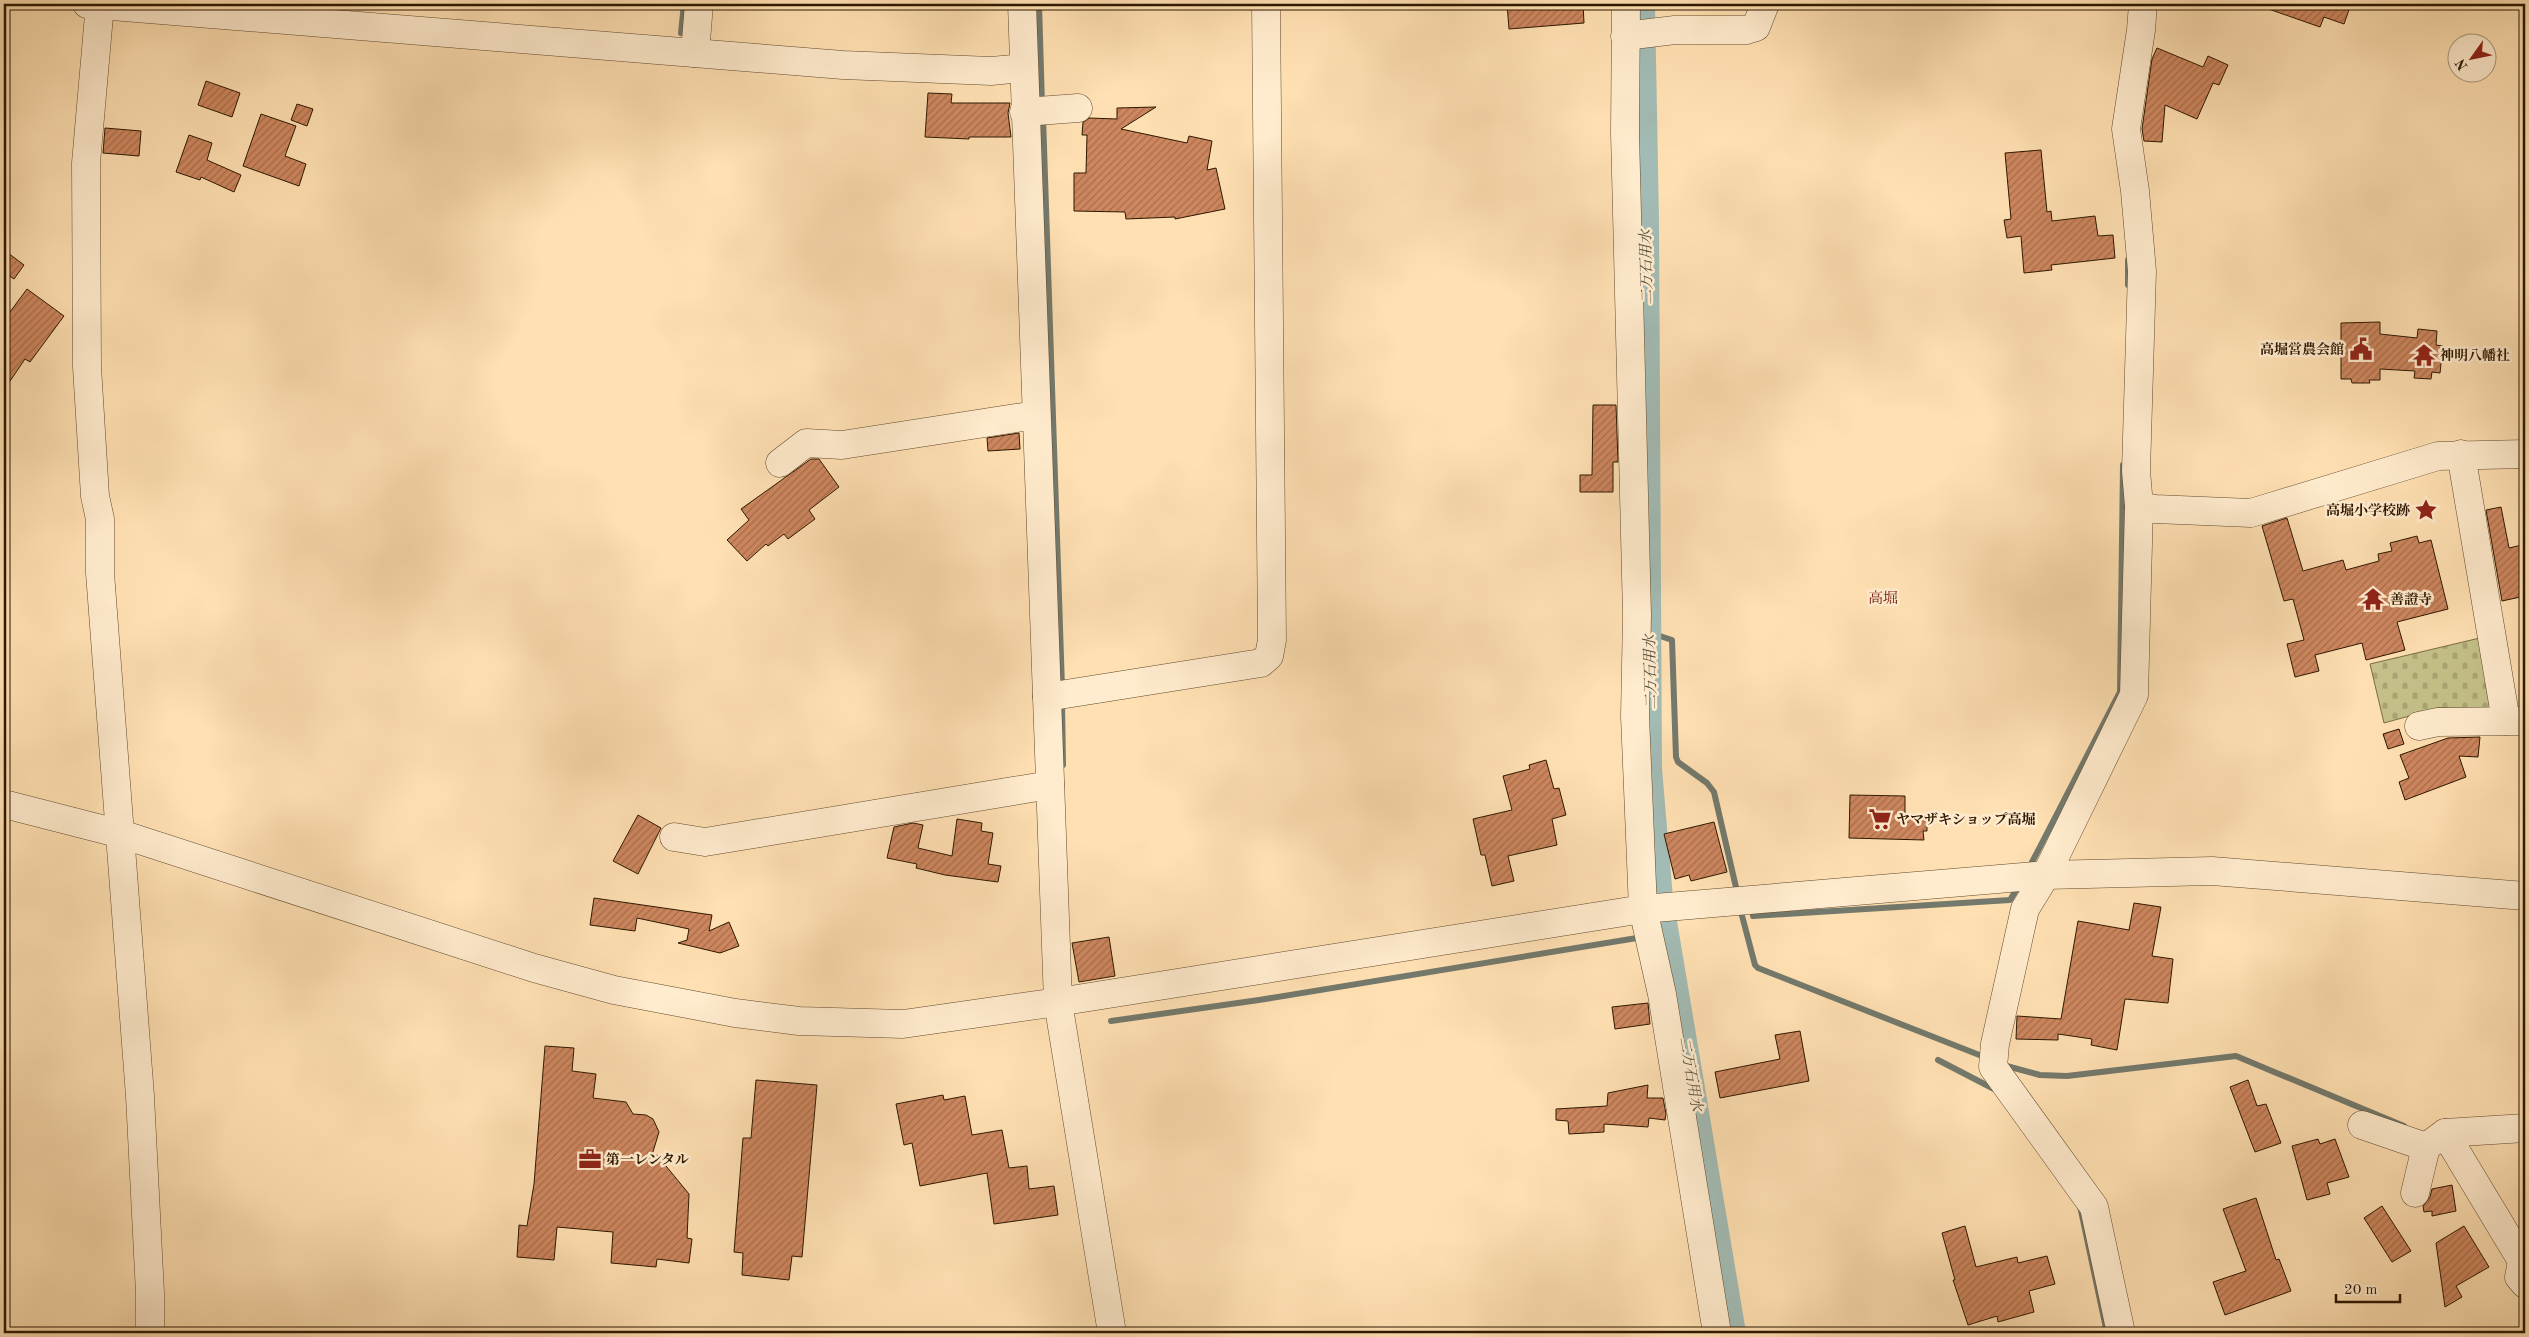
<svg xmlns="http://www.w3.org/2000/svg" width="2529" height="1337" viewBox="0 0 2529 1337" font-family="'Old Standard TT','Noto Serif JP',serif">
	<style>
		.cemetery { fill: url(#cemetery-stones); stroke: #796c44 }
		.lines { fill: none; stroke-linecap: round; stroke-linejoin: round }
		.stream { stroke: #73796c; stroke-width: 6 }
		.canal { stroke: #a2bbb4; stroke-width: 22 }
		.building { fill: url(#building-hatch); stroke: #2d1700 }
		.minor-casing { stroke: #62492c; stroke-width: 29 }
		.minor { stroke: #ffebcd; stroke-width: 28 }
		.labels { text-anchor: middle; stroke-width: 5; stroke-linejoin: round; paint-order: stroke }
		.poi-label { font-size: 14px; font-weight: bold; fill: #2d1700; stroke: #ffebcd; text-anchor: start }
		.water-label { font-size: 15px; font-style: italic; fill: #56503f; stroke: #ffebcd }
		.neighbourhood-label { font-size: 15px; fill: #7a1f14; stroke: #ffebcd }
	</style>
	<defs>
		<pattern id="cemetery-stones" width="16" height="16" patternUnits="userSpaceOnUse" patternTransform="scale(1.25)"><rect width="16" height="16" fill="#c5c189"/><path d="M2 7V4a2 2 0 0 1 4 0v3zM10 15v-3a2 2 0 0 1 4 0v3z" fill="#aaa574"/></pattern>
		<pattern id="building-hatch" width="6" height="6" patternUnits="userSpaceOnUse" patternTransform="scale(1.25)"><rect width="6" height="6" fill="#ce875f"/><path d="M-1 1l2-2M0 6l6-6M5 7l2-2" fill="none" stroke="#a86d4c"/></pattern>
	</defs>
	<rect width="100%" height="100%" fill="#ffe0b2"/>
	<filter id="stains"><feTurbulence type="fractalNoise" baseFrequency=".004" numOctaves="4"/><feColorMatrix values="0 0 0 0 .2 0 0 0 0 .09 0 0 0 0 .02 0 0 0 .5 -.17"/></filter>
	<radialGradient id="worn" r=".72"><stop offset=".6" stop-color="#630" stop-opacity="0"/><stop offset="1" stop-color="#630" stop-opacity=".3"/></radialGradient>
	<polygon class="cemetery" points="2484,637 2500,709 2438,708 2384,723 2370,664"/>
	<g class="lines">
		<g class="stream">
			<polyline points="1039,4 1042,105"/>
			<polyline points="681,33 684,4"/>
			<polyline points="1043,117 1062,687"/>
			<polyline points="2128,285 2128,260"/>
			<polyline points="1651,633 1672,640 1676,757 1678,762 1707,783 1714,792 1738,896"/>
			<polyline points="1062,702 1063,765"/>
			<polyline points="2029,868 2120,692 2123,465"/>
			<polyline points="1740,908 1755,965 1758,968 1987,1058"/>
			<polyline points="1753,916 2010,900 2019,885"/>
			<polyline points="1111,1021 1259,1000 1643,937"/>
			<polyline points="1938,1060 1994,1089"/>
			<polyline points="2003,1065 2040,1075 2067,1076 2236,1056 2404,1126"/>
			<polyline points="2080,1206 2107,1333"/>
		</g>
		<polyline class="canal" points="1644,4 1648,220 1651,769 1662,898 1735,1333"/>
	</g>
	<g class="building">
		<polygon points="1507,4 1583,4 1584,23 1509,29"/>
		<polygon points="2260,4 2351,4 2344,24 2324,17 2320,27 2260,6"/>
		<polygon points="2157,48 2203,67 2208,56 2228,65 2219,85 2213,83 2197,119 2165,105 2162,142 2144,141 2142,129 2152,59"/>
		<polygon points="206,81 240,93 232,117 198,105"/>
		<polygon points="928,93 952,94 951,103 1010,103 1008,113 1011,137 969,137 969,139 925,137"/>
		<polygon points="297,104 313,109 307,126 291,120"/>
		<polygon points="1156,107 1121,129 1187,143 1189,136 1212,141 1207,170 1216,168 1225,209 1175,219 1175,217 1126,219 1125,212 1074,211 1074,173 1086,173 1087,135 1082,135 1083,122 1089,118 1117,119 1117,108"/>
		<polygon points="261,114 296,126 285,156 306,164 299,186 243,166"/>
		<polygon points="105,128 141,131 139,156 103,153"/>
		<polygon points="189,135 212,143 207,160 241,175 234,192 201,177 200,180 176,172"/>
		<polygon points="2041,150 2047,212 2051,211 2052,221 2095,216 2098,236 2113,235 2115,258 2051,265 2052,270 2024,273 2021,236 2007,238 2004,220 2011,219 2005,153"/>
		<polygon points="4,250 24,265 14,279 4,272"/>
		<polygon points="27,289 64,316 30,362 25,359 4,390 4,320"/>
		<polygon points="2380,322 2380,334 2417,338 2418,329 2437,331 2436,345 2443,346 2440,373 2432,372 2431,379 2414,378 2415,371 2380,369 2380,380 2369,380 2370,383 2352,383 2351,379 2341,379 2341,323"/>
		<polygon points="1593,405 1616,405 1618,462 1613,462 1613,492 1580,492 1580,475 1592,475"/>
		<polygon points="1019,433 1020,449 988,451 987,438"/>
		<polygon points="811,459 819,459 839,487 809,510 815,519 788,539 784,534 768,546 766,544 747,561 727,540 749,520 741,509"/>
		<polygon points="2501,507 2509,548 2522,545 2525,563 2525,596 2502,601 2486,510"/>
		<polygon points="2287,518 2303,571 2343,560 2346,570 2379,561 2378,554 2392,551 2390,543 2417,536 2419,543 2431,540 2448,609 2397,622 2405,650 2366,660 2362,643 2315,655 2319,671 2295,677 2287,644 2304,640 2293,599 2284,601 2262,526"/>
		<polygon points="2399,729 2404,744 2388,749 2383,734"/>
		<polygon points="2480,737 2478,757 2459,756 2466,777 2405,800 2399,782 2409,778 2400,755 2448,738"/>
		<polygon points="1546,760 1554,789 1559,788 1566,815 1552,819 1557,845 1508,856 1514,881 1492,886 1485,855 1481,855 1473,819 1512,810 1503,776 1530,769 1529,765"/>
		<polygon points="1850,795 1905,796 1905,814 1927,815 1927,831 1923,831 1924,840 1849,838"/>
		<polygon points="638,815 661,828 638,874 613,861"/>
		<polygon points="957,819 982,823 981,831 993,833 988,864 1001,866 998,882 945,875 916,868 917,864 887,858 894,827 913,823 923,825 918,848 952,856"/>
		<polygon points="1714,822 1727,872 1691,881 1689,875 1675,879 1664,834"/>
		<polygon points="594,898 712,915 709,931 729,922 739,946 720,953 678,943 687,940 689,929 637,918 635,931 590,925"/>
		<polygon points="2134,903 2161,907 2152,956 2173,959 2168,1003 2125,999 2117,1050 2091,1045 2092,1039 2058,1034 2058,1040 2016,1039 2017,1016 2061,1019 2078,921 2129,930"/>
		<polygon points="1109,937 1115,976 1079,982 1072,943"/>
		<polygon points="1648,1003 1650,1024 1615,1029 1612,1007"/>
		<polygon points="1800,1031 1809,1081 1720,1098 1715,1072 1780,1059 1775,1035"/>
		<polygon points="545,1046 574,1048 572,1071 596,1074 593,1098 626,1102 633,1114 646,1115 653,1119 659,1132 652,1155 667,1156 666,1166 689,1194 687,1238 692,1239 689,1263 657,1259 656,1267 611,1263 613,1232 557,1227 554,1260 517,1257 519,1225 527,1226 534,1184"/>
		<polygon points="756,1080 817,1085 802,1257 792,1256 789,1280 742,1275 743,1253 734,1252 743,1138 751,1138"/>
		<polygon points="2248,1080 2257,1106 2266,1104 2281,1143 2255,1152 2230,1087"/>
		<polygon points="1648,1085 1647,1098 1663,1098 1666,1114 1665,1120 1649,1118 1648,1127 1604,1124 1604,1132 1569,1134 1568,1121 1556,1120 1556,1109 1607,1106 1608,1093"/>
		<polygon points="943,1095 944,1100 965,1096 972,1135 1002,1130 1009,1168 1027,1166 1029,1189 1054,1186 1058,1215 994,1224 987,1173 920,1186 912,1143 904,1145 896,1104"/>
		<polygon points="2318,1139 2320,1144 2335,1139 2349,1177 2327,1183 2330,1194 2307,1200 2292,1146"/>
		<polygon points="2452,1185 2456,1211 2432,1216 2432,1211 2424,1212 2423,1206 2430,1197 2432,1189"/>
		<polygon points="2256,1198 2276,1260 2279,1259 2291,1291 2225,1315 2213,1282 2246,1271 2223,1209"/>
		<polygon points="2382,1206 2411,1251 2392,1262 2364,1218"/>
		<polygon points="1965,1226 1976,1267 2017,1257 2018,1263 2047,1256 2055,1284 2029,1291 2034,1312 1998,1322 1997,1316 1968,1325 1953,1280 1955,1280 1942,1233"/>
		<polygon points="2464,1226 2489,1267 2456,1286 2462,1297 2445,1307 2436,1243"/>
	</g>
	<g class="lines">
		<defs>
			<g id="minor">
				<polyline points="87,4 843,65 991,71 1023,68"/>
				<polyline points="100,4 86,163 87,367 95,496 100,519 100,573 140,1096 150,1293 150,1333"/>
				<polyline points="1022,4 1058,1002 1112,1333"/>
				<polyline points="1626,4 1625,133 1637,615 1635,716 1643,909 1662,994 1717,1333"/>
				<polyline points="1625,36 1675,30 1746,30 1756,27 1765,4"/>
				<polyline points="695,53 699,4"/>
				<polyline points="1024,112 1078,108"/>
				<polyline points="2461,454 2506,721"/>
				<polyline points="780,463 806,443 842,445 1036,415"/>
				<polyline points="2139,506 2155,509 2251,513 2438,456 2525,454"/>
				<polyline points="1047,697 1261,663 1269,656 1272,640 1266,4"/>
				<polyline points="2419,726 2438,722 2524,721"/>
				<polyline points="4,804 121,834 534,968 614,990 735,1013 799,1021 903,1024 1058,1002 1643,909 2046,875 2212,871 2525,896"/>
				<polyline points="674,837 705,842 1050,785"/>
				<polyline points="2362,1125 2426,1147"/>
				<polyline points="2445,1133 2522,1261 2519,1277 2525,1284"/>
				<polyline points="2415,1193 2426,1147 2445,1133 2525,1128"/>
				<polyline points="2121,1333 2094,1207 1993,1067 1995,1044 2025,909 2046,875 2134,695 2139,506 2136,471 2142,271 2135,191 2126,129 2141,30 2143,4"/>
			</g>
		</defs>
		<use href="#minor" class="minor-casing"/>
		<use href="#minor" class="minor"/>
	</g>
	<defs>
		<symbol id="civic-bare" viewBox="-9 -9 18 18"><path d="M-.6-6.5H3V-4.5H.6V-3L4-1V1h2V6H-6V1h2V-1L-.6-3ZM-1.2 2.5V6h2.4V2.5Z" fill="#8f2418" stroke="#ffebcd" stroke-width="2.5" paint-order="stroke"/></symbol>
		<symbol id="temple-bare" viewBox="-9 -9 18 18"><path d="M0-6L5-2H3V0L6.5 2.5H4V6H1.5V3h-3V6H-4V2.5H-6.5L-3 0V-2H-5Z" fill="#8f2418" stroke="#ffebcd" stroke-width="2.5" paint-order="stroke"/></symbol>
		<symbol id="sight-bare" viewBox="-9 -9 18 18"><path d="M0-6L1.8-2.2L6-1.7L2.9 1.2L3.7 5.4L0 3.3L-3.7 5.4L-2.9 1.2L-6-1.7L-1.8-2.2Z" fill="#8f2418" stroke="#ffebcd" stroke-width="2.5" paint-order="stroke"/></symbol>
		<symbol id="supermarket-bare" viewBox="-9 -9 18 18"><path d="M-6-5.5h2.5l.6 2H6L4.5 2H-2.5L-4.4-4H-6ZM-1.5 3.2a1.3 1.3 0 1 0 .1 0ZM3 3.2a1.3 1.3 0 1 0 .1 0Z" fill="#8f2418" stroke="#ffebcd" stroke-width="2.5" paint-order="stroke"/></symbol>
		<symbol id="office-bare" viewBox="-9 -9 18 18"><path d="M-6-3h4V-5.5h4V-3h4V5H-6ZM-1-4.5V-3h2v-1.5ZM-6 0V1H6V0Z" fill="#8f2418" stroke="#ffebcd" stroke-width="2.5" paint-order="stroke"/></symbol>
	</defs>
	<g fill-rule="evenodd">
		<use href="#civic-bare" x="2345" y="333" width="32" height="32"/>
		<use href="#temple-bare" x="2408" y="339" width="32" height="32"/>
		<use href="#sight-bare" x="2410" y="494" width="32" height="32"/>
		<use href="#temple-bare" x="2357" y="583" width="32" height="32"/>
		<use href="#supermarket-bare" x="1864" y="803" width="32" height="32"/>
		<use href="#office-bare" x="574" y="1143" width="32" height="32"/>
	</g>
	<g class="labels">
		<g class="poi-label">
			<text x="2344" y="354" text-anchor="end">高堀営農会館</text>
			<text x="2440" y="360">神明八幡社</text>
			<text x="2410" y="515" text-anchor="end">高堀小学校跡</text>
			<text x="2390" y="604">善證寺</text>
			<text x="1896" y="824">ヤマザキショップ高堀</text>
			<text x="606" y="1164">第一レンタル</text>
		</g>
		<g class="water-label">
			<text transform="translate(1646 267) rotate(-91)" y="5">二万石用水</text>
			<text transform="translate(1650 672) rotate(-91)" y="5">二万石用水</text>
			<text transform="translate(1691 1074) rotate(80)" y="5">二万石用水</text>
		</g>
		<g class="neighbourhood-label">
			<text x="1883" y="603">高堀</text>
		</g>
	</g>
	<rect width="2529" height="1337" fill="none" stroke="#ffe0b2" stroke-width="20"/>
	<rect x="5" y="5" width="2519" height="1327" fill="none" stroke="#2d1700" stroke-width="2.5"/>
	<rect x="10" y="10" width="2509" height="1317" fill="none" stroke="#2d1700"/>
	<g transform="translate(2472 58) rotate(237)"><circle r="24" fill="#ffebcd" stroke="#ab967b"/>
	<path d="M0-4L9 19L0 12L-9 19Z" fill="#8f2418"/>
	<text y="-8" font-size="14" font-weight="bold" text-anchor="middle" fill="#2d1700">N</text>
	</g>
	<path d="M2336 1294v8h64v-8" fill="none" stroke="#2d1700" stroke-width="2.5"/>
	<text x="2344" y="1294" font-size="15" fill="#2d1700" stroke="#ffebcd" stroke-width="4" paint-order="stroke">20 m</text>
	<rect width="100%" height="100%" filter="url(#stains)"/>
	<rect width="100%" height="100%" fill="url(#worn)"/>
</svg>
